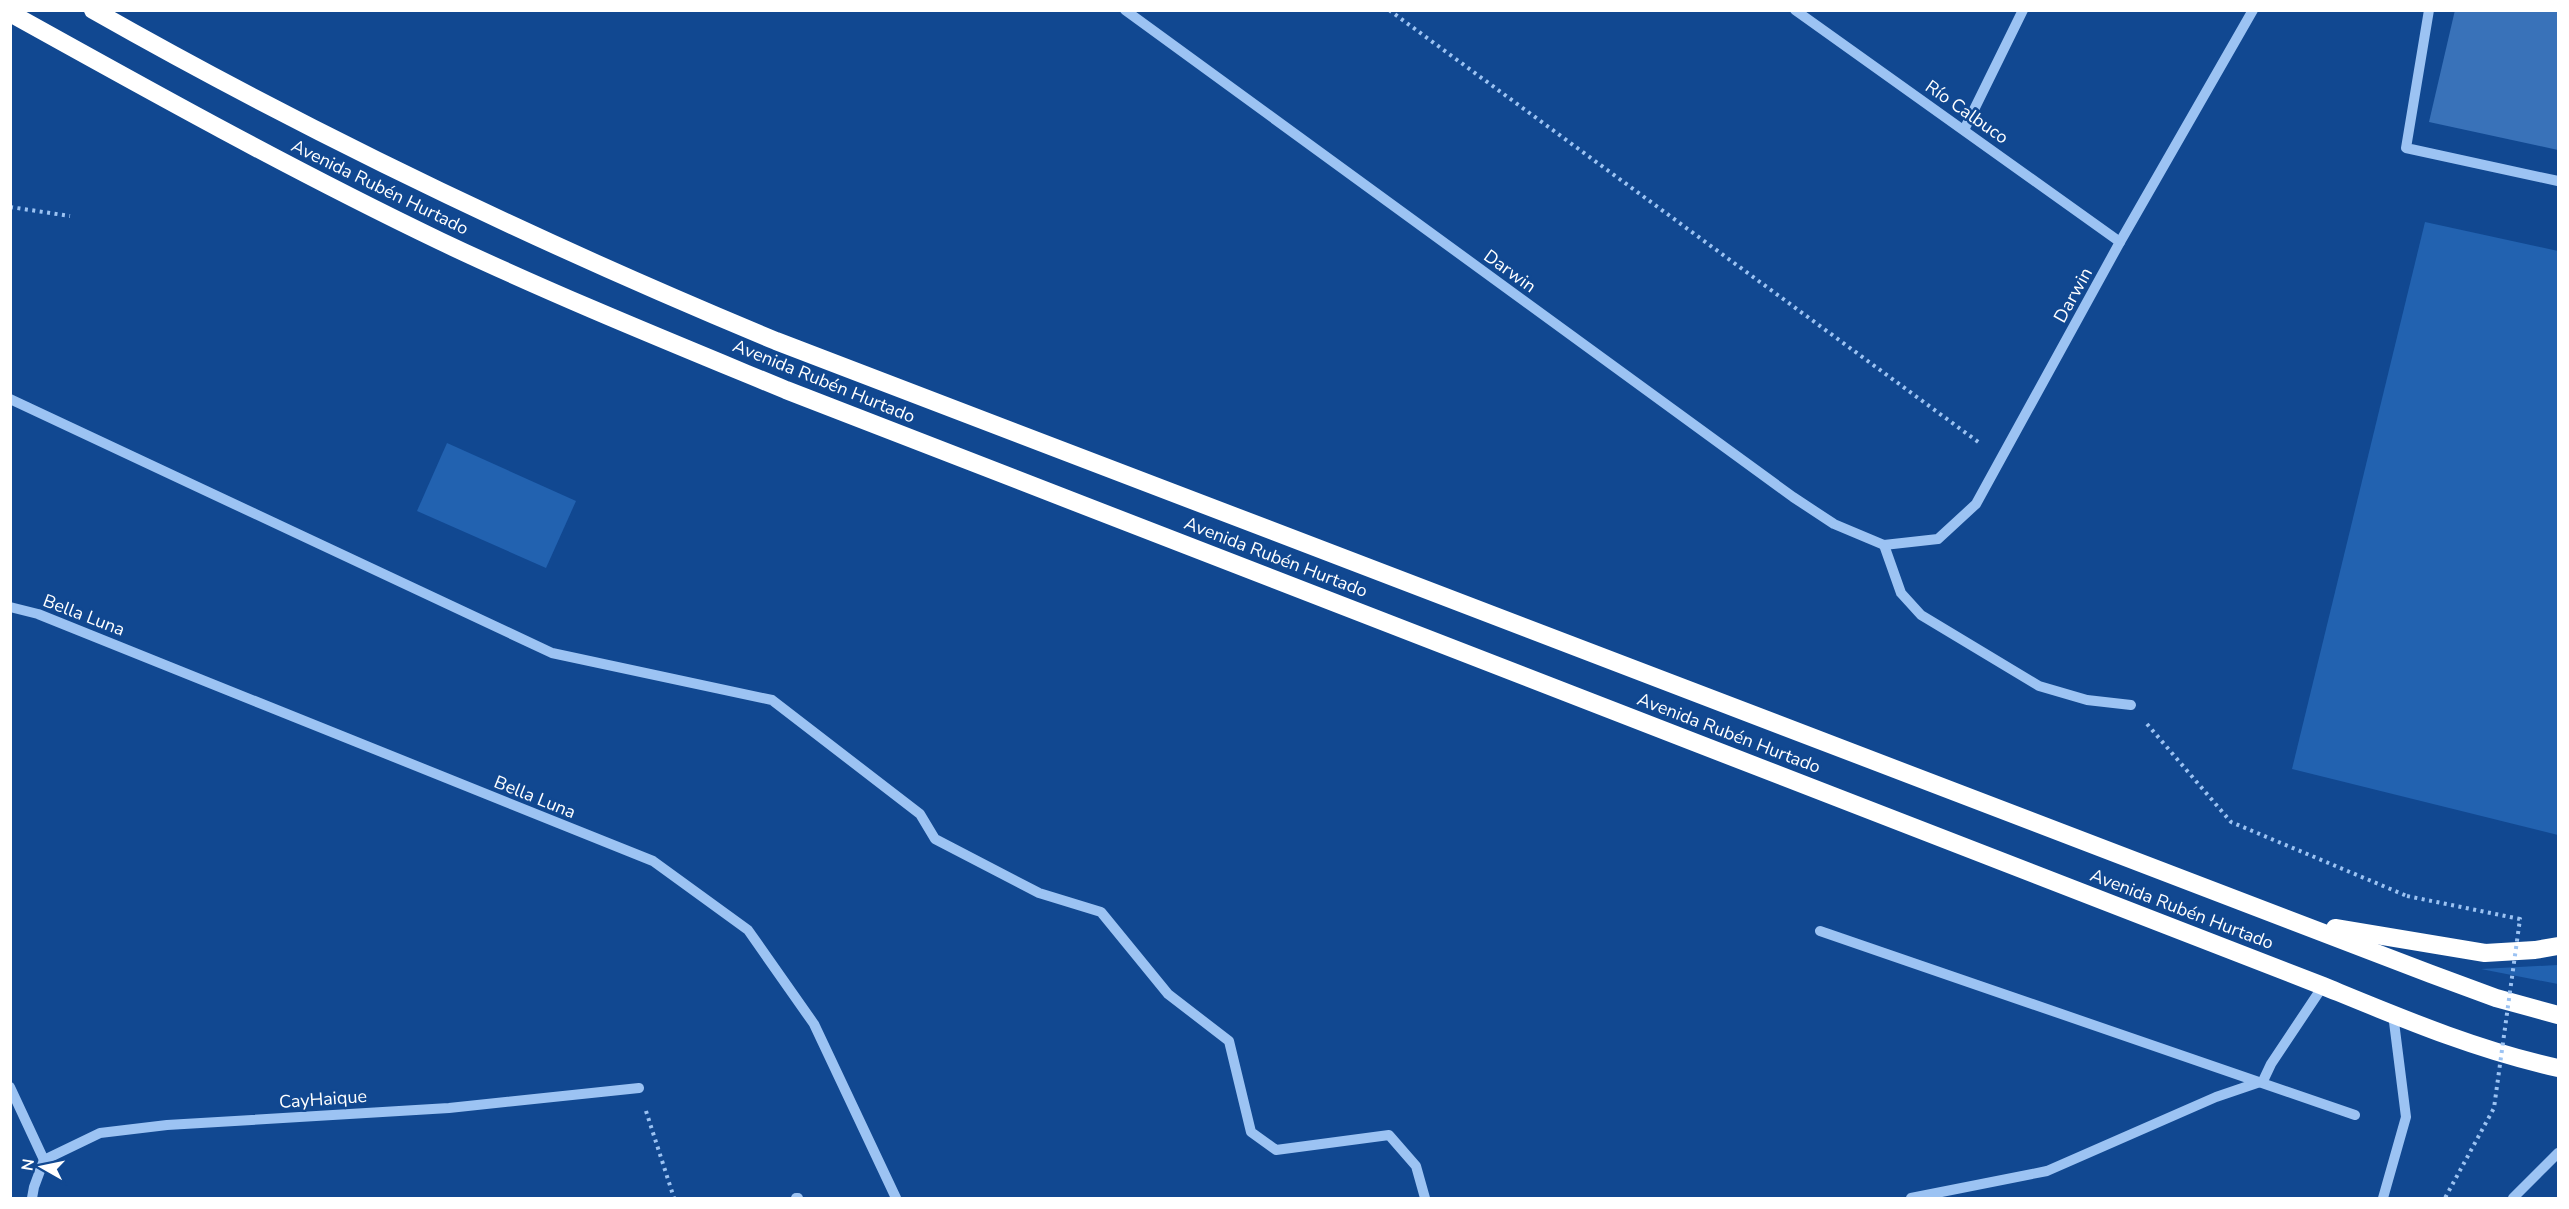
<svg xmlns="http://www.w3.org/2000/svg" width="2569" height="1209" viewBox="0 0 2569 1209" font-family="'Nunito Sans',sans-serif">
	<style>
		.green { fill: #2262b0 }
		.building { fill: #3972b9 }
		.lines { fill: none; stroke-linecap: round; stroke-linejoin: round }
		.path { stroke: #9cc3f3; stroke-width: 4; stroke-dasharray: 3 4.5; stroke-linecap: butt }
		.minor { stroke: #9cc3f3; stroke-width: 10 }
		.highway { stroke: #fff; stroke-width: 18 }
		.path-bridge { stroke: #9cc3f3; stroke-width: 4; stroke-dasharray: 3 4.5; stroke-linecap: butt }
		.labels { text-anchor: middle; stroke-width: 5; stroke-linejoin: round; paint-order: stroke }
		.street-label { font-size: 18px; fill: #fff; stroke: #114891 }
	</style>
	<rect width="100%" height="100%" fill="#114891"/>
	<g class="green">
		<polygon points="2425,222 2558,251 2558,835 2292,769"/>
		<polygon points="447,443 576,501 546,568 417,511"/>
		<polygon points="2558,965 2558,984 2481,969"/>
	</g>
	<polygon class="building" points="2455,10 2558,10 2558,150 2429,122"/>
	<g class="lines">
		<g class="path">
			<polyline points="1389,10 1981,444"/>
			<polyline points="10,207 70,216"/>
			<polyline points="2147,724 2231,822 2407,896"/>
			<polyline points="646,1111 674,1198"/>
		</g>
		<g class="minor">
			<polyline points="1125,10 1793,497 1834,524 1884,545 1938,539 1976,504 2120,242 2253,10"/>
			<polyline points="1795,10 2120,242"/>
			<polyline points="2429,10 2406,148 2558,181"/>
			<polyline points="1964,130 2023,10"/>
			<polyline points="10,399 552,653 772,700 920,814 935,839 1039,893 1101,912 1168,994 1229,1041 1251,1132 1276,1150 1389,1135 1416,1166 1425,1198"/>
			<polyline points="1884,545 1901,593 1921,615 2039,686 2087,700 2131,705"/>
			<polyline points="10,607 38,614 653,861 748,930 814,1024 896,1198"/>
			<polyline points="1820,931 2355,1115"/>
			<polyline points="10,1087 44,1160"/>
			<polyline points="32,1198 34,1187 44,1160 100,1133 167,1125 449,1108 639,1088"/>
			<polyline points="796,1198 798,1198"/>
			<polyline points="1911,1198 2047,1171 2216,1097 2263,1081 2271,1064 2323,986"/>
			<polyline points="2383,1198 2406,1117 2393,1014"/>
			<polyline points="2513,1198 2558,1153"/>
		</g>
		<g class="highway">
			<path d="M93 10C313 135 542 244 776 341L2431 974 2496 998 2558 1015"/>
			<path d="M10 13C152 92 294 171 440 241 554 295 670 342 786 390L2323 986C2401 1018 2476 1050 2558 1068"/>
			<polyline points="2335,928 2485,953 2535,950 2558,946"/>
		</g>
		<polyline class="path-bridge" points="2407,896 2520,919 2494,1108 2445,1198"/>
	</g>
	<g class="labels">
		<g class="street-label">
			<text transform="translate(1967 112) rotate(35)" y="6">Río Calbuco</text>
			<text transform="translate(380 187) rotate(26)" y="6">Avenida Rubén Hurtado</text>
			<text transform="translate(1510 271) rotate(36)" y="6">Darwin</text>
			<text transform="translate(2073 295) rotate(-61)" y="6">Darwin</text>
			<text transform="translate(824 381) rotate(22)" y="6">Avenida Rubén Hurtado</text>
			<text transform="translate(1276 557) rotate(21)" y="6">Avenida Rubén Hurtado</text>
			<text transform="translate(84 615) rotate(21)" y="6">Bella Luna</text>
			<text transform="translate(1729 733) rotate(21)" y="6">Avenida Rubén Hurtado</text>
			<text transform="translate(535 797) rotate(22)" y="6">Bella Luna</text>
			<text transform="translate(2182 909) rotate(21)" y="6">Avenida Rubén Hurtado</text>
			<text transform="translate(323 1099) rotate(-4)" y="6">CayHaique</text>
		</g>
	</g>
	<rect width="2569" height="1209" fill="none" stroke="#ffffff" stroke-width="24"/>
	<g transform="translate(42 1167) rotate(279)" stroke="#114891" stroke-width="4.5" paint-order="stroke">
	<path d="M0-4.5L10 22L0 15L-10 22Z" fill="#ffffff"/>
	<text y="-9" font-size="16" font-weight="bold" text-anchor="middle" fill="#ffffff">N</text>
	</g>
</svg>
